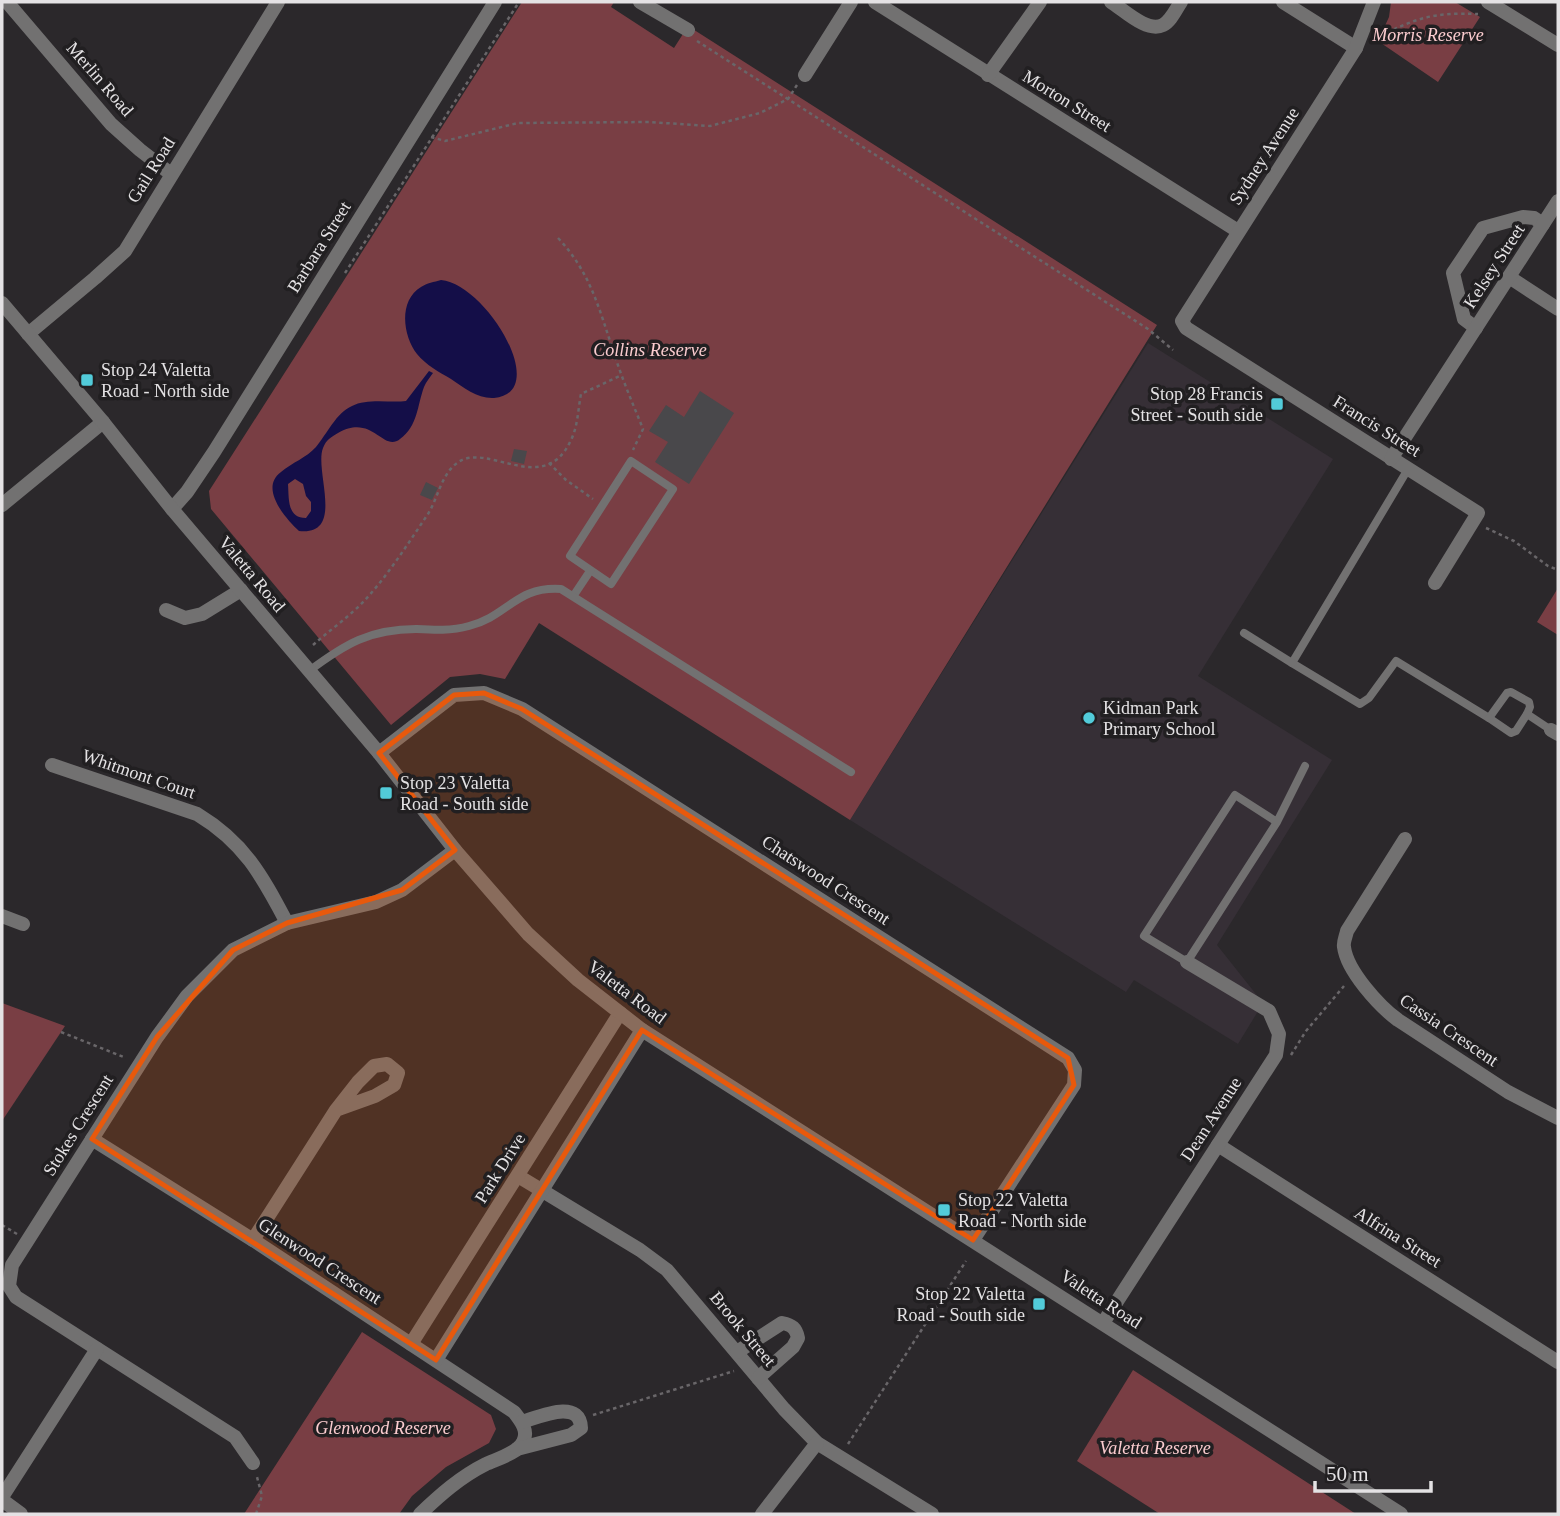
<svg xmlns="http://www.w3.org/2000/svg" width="1560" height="1516" viewBox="0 0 1560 1516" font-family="Georgia,serif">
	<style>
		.built { fill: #362f36 }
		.green { fill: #793e44 }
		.water { fill: #140e48; fill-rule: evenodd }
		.building { fill: #49484b }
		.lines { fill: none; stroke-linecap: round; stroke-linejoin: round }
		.path { stroke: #696669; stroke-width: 2.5; stroke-dasharray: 3.5 3.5; stroke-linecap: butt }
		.service { stroke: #727171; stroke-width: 8 }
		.minor { stroke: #727171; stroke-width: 14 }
		.tertiary { stroke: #727171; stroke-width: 14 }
		.marked { fill: #e8590c; fill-opacity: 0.2; stroke: #e8590c; stroke-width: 5; stroke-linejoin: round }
		.poi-dot { fill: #52cbd9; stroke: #211f21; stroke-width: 2.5 }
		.labels { text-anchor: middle; stroke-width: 7; stroke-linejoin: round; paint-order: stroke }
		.park-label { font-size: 18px; font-style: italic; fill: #fbcccf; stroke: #211f21 }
		.street-label { font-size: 18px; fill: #e4e2e4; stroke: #211f21 }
		.poi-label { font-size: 18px; fill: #e4e2e4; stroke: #211f21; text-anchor: start }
	</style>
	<rect width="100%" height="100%" fill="#2b282b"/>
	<polygon class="built" points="1148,343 1333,459 1198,676 1332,760 1217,945 1263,1003 1238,1044 1134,980 1126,992 850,820"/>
	<g class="green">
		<polygon points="522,2 614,2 611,7 674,48 688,26 1157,325 850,820 539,623 505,679 480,674 450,677 391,725 211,509 209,491"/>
		<polygon points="1391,2 1455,2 1480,17 1438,82 1378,41 1389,17"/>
		<polygon points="1558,588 1558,635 1537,622"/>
		<polygon points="2,1003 65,1026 2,1121"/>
		<polygon points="362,1332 491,1415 496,1429 489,1443 446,1467 412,1496 399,1514 244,1514"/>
		<polygon points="1133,1370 1356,1514 1160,1514 1077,1461"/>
	</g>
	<g class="water">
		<path d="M441 280C486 284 552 393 494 398 478 399 464 388 451 379 439 372 426 365 417 354 403 336 398 301 421 287 427 283 434 282 441 280Z"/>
		<path d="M429 371 433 373C430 377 426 382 424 387 417 406 418 426 400 439 383 453 373 413 338 433 331 437 326 440 323 448 314 471 346 536 299 531 285 518 259 488 281 472 293 462 306 458 316 447 327 434 336 413 352 406 367 398 390 403 406 401ZM295 479 303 484 306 496 311 502V511L306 518C287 518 289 499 288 484Z"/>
	</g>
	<g class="building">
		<polygon points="700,391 734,413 689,484 655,462 668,442 649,431 666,405 684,417"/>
		<polygon points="514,449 527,451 524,464 511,461"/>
		<polygon points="426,482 438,488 432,500 420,495"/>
	</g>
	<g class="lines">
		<g class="path">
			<path d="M1375 39C1415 18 1433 12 1478 14"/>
			<polyline points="697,41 1148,329 1173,350"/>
			<polyline points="431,137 445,141 518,123 649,122 710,126 760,113 788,99 797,85"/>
			<path d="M558 238C591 273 599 309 614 353 622 379 633 404 643 429L633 450"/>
			<polyline points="345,273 519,2"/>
			<polyline points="549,463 566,480 593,499"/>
			<polyline points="1486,528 1514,541 1548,566 1558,570"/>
			<path d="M313 645C330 630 350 616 365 600 389 574 409 542 428 514 438 498 441 475 457 463 486 440 544 499 571 440 578 426 578 409 581 394L622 375"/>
			<polyline points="61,1032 126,1058"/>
			<polyline points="1291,1055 1306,1031 1344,986"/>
			<polyline points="2,1225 17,1234"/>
			<polyline points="593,1415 734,1371"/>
			<polyline points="848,1444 966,1261"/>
			<polyline points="256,1514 262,1496 257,1477"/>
		</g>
		<g class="service">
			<polygon points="631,461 673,489 611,584 570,556"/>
			<polyline points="1408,469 1292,663 1360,704 1369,698 1396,661 1489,718 1507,693 1511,692 1529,702 1530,707 1527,714 1551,730"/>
			<polyline points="574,595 590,571"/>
			<polyline points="1244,633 1292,663"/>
			<path d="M309 671C345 644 370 629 416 629 434 630 451 631 469 626 508 616 516 586 561 589L851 772"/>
			<polyline points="1489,718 1511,733 1516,731 1527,714"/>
			<polyline points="1277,822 1235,795 1144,936 1187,962 1277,822 1305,766"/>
		</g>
		<g class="minor">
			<polyline points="7,2 111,124 140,150 171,174"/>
			<polyline points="640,2 688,30"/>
			<polyline points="875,2 1238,231"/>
			<path d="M1111 2C1124 10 1147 33 1163 25 1171 21 1176 9 1181 2"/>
			<polyline points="1283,2 1356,48"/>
			<polyline points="1374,2 1356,48 1182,321 1186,328 1478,513 1435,583"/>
			<polyline points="1488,2 1558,45"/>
			<polyline points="805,75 851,2"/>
			<polyline points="988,75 1040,2"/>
			<polyline points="1509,277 1558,309"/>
			<polyline points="1476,328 1464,319 1453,273 1483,228 1523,217 1534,218 1543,224"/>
			<polyline points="28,334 95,278 125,251 278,2"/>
			<polyline points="1391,459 1558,201"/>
			<polyline points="2,505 103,422"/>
			<polyline points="172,509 187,492 214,452 495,2"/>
			<polyline points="166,610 185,618 202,614 241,590"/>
			<polyline points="1551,730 1558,734"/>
			<polyline points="379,753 454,695 484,693 522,709 1068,1058 1075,1070 1074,1085 973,1240"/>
			<path d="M52 765 197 814C245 843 262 876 287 923"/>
			<path d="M1405 839 1347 931C1346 936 1343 942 1344 947 1347 971 1379 1006 1398 1020L1508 1092 1558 1118"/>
			<polyline points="2,916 23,924"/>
			<path d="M92 1139 253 1240 514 1412C521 1421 529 1431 523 1442 518 1453 497 1459 486 1464 460 1477 440 1495 420 1514"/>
			<polyline points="1218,1145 1558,1362"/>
			<polyline points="518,1176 640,1250 667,1270 784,1409 817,1443 932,1514"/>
			<polyline points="253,1240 336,1110 358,1082 374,1066 387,1064 398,1073 394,1085 375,1096 336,1110"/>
			<polyline points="1103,1323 1276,1055 1279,1034 1269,1011 1187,962"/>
			<polyline points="411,1344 620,1013"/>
			<path d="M737 1352 782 1323C792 1325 796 1328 798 1338L793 1347 758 1378"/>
			<polyline points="436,1360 642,1030"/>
			<path d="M517 1449 571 1435 581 1428C580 1398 539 1417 522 1422"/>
			<polyline points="253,1463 235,1437 16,1297 9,1286 12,1265 157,1037 187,996 233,950 287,923 376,902 402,890 455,850"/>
			<polyline points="2,1497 97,1349"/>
			<polyline points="2,1500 21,1514"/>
			<polyline points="762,1514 817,1443"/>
		</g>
		<polyline class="tertiary" points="2,303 103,422 172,509 379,753 455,850 528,934 578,980 642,1030 1401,1514"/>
	</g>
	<path class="marked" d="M484 693 522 709 1068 1058 1074 1085 973 1240 642 1030 436 1360 92 1139 157 1037 233 950 287 923 402 890 455 850 379 753 454 695Z"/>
	<g class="poi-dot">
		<rect x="80" y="373" width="14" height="14" rx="3.5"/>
		<rect x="1270" y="397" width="14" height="14" rx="3.5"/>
		<circle cx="1089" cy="718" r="7"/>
		<rect x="379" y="786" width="14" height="14" rx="3.5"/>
		<rect x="937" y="1203" width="14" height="14" rx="3.5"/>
		<rect x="1032" y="1297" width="14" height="14" rx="3.5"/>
	</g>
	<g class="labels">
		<g class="park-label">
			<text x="1428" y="41">Morris Reserve</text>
			<text x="650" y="356">Collins Reserve</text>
			<text x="383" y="1434">Glenwood Reserve</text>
			<text x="1155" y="1454">Valetta Reserve</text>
		</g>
		<g class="street-label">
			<text transform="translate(100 79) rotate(49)" y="6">Merlin Road</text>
			<text transform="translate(1067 101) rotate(32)" y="6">Morton Street</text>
			<text transform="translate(1264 156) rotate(-57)" y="6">Sydney Avenue</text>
			<text transform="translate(151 170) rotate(-58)" y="6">Gail Road</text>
			<text transform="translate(319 247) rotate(-58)" y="6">Barbara Street</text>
			<text transform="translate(1494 266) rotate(-57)" y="6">Kelsey Street</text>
			<text transform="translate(1377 426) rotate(32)" y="6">Francis Street</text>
			<text transform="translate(252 574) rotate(50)" y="6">Valetta Road</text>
			<text transform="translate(139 774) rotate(19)" y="6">Whitmont Court</text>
			<text transform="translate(826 880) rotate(33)" y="6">Chatswood Crescent</text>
			<text transform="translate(627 992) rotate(37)" y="6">Valetta Road</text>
			<text transform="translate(1449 1030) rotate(34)" y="6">Cassia Crescent</text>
			<text transform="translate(1211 1119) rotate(-57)" y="6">Dean Avenue</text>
			<text transform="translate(78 1125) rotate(-58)" y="6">Stokes Crescent</text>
			<text transform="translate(500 1168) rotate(-58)" y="6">Park Drive</text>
			<text transform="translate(1398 1237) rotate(32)" y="6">Alfrina Street</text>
			<text transform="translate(320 1261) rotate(33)" y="6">Glenwood Crescent</text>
			<text transform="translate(1101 1299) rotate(33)" y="6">Valetta Road</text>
			<text transform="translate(743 1329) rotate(50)" y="6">Brook Street</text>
		</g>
		<g class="poi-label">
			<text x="101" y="376">Stop 24 Valetta<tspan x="101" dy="21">Road - North side</tspan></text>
			<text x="1263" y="400" text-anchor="end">Stop 28 Francis<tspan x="1263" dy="21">Street - South side</tspan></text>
			<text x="1103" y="714">Kidman Park<tspan x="1103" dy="21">Primary School</tspan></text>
			<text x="400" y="789">Stop 23 Valetta<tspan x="400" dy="21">Road - South side</tspan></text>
			<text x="958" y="1206">Stop 22 Valetta<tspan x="958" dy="21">Road - North side</tspan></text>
			<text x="1025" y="1300" text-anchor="end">Stop 22 Valetta<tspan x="1025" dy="21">Road - South side</tspan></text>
		</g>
	</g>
	<rect width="1560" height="1516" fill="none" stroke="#e4e2e4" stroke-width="7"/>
	<path d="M1315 1481v10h116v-10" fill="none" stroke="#e4e2e4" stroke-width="3.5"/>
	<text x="1326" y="1481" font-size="21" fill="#e4e2e4" stroke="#211f21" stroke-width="5" paint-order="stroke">50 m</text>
</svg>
